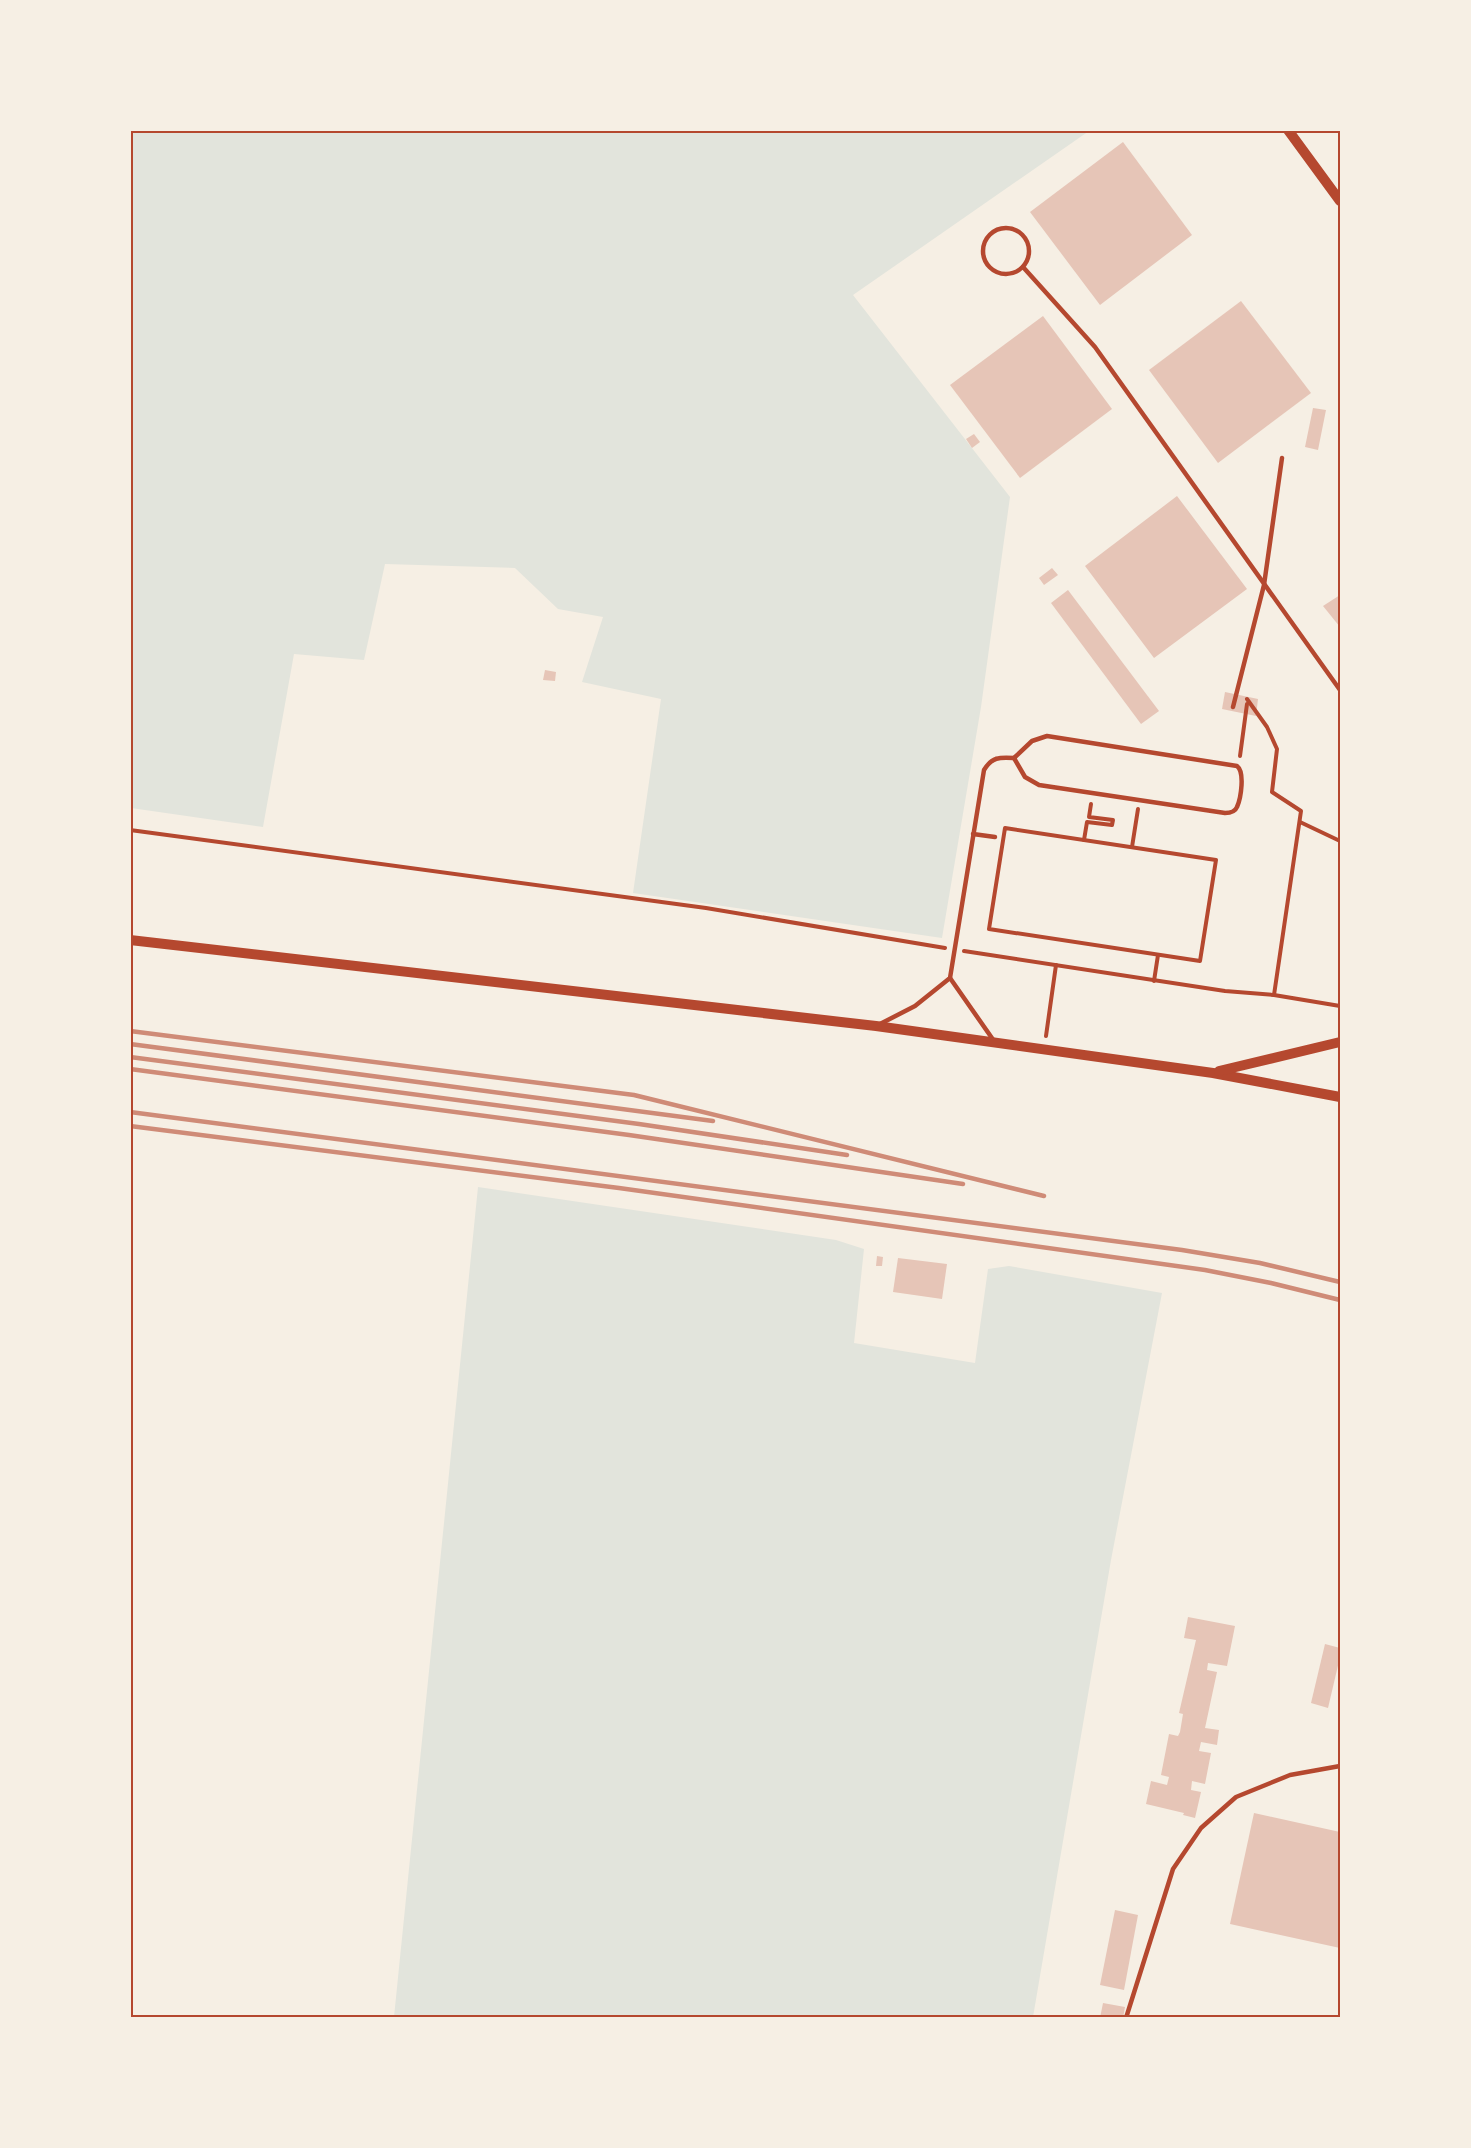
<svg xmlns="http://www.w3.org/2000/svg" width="1471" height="2148" viewBox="0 0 1471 2148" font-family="'IBM Plex Sans',sans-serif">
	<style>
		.green { fill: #e2e4dc }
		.building { fill: #e6c5b7 }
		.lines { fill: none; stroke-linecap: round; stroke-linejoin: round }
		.path { stroke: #b5482f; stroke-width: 4 }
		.service { stroke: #b5482f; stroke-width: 4.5 }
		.tertiary { stroke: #b5482f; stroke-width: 10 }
		.rail { stroke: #cf8b77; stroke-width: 4.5 }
		.neatline { fill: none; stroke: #b5482f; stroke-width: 2 }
	</style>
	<rect width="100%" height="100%" fill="#f6efe4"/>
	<g class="green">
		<polygon points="131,130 1089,131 853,295 1010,497 981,707 942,938 633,893 661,699 582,682 603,617 558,609 515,568 385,564 364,660 294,654 263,827 131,808"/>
		<polygon points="478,1187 836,1240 864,1249 854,1343 975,1363 988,1269 1009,1266 1162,1293 1111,1560 1033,2017 394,2017"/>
	</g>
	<g class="building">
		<polygon points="1123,142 1192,235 1100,305 1030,212"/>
		<polygon points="1241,301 1311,393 1218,463 1149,370"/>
		<polygon points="1043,316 1112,409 1020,478 950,385"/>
		<polygon points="1313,408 1326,410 1318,450 1305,447"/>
		<polygon points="974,434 980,442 972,448 966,439"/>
		<polygon points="1177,496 1247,589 1154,658 1085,566"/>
		<polygon points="1052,568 1058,575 1044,585 1039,578"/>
		<polygon points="1068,590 1159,711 1141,724 1051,603"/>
		<polygon points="1340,595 1340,627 1323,606"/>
		<polygon points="545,670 556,672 555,681 543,680"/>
		<polygon points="1225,692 1258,699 1256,716 1222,709"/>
		<polygon points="877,1256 883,1257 882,1266 876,1266"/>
		<polygon points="898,1258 947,1264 942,1299 893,1292"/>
		<polygon points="1188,1617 1235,1626 1227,1666 1208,1663 1207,1670 1217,1672 1205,1728 1219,1730 1217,1745 1201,1742 1199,1751 1211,1753 1205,1784 1192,1781 1191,1790 1201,1792 1195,1818 1183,1815 1184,1813 1146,1804 1151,1781 1167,1785 1169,1777 1161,1775 1169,1734 1178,1736 1180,1732 1183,1714 1179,1713 1196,1640 1184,1638"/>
		<polygon points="1325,1644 1340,1648 1340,1657 1328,1708 1311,1703"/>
		<polygon points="1254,1813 1340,1832 1340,1948 1230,1924"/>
		<polygon points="1115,1910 1138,1915 1124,1990 1100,1985"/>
		<polygon points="1103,2003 1125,2007 1123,2018 1100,2018"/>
	</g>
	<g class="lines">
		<g class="path">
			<polyline points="1247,699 1267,727 1277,749 1272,792 1301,811 1274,995"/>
			<polyline points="1240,756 1247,704"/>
			<polyline points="1300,822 1340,841"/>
			<polygon points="1005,828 1216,860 1200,961 989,929"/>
			<polyline points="130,830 706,908 945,948"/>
			<polyline points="1084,840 1087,822 1112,825 1113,820 1089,817 1091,804"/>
			<polyline points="1132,847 1138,809"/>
			<polyline points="964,951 1225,991 1274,995 1340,1006"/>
			<polyline points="1154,981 1158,955"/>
			<polyline points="1046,1036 1056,965"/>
		</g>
		<g class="service">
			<circle cx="1006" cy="251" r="23"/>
			<polyline points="1023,267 1095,347 1340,690"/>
			<polyline points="1233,707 1264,585 1282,458"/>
			<path d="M1047 736 1237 766C1245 772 1241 798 1237 807 1235 812 1230 813 1225 813L1039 785 1025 777 1014 758 1032 741Z"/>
			<polyline points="973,834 995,837"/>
			<polyline points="950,978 994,1041"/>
			<path d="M880 1024 915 1006 950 978 984 770C992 757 999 757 1014 758"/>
			<polyline points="1126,2018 1173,1869 1201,1828 1236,1797 1290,1775 1340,1766"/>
		</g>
		<g class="tertiary">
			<polyline points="1288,130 1340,201"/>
			<polyline points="130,940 876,1026 1213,1073 1340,1097"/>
			<polyline points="1219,1071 1340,1042"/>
		</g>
		<g class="rail">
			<polyline points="130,1031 634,1095 1044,1196"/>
			<polyline points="130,1044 713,1121"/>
			<polyline points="130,1057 639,1124 847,1155"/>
			<polyline points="130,1069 629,1135 963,1184"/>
			<polyline points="130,1112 1182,1250 1260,1263 1340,1282"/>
			<polyline points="130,1126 619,1188 1205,1270 1271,1283 1340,1300"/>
		</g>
	</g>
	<rect width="1471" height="2148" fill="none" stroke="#f6efe4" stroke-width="264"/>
	<rect x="132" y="132" width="1207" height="1884" class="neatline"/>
</svg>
